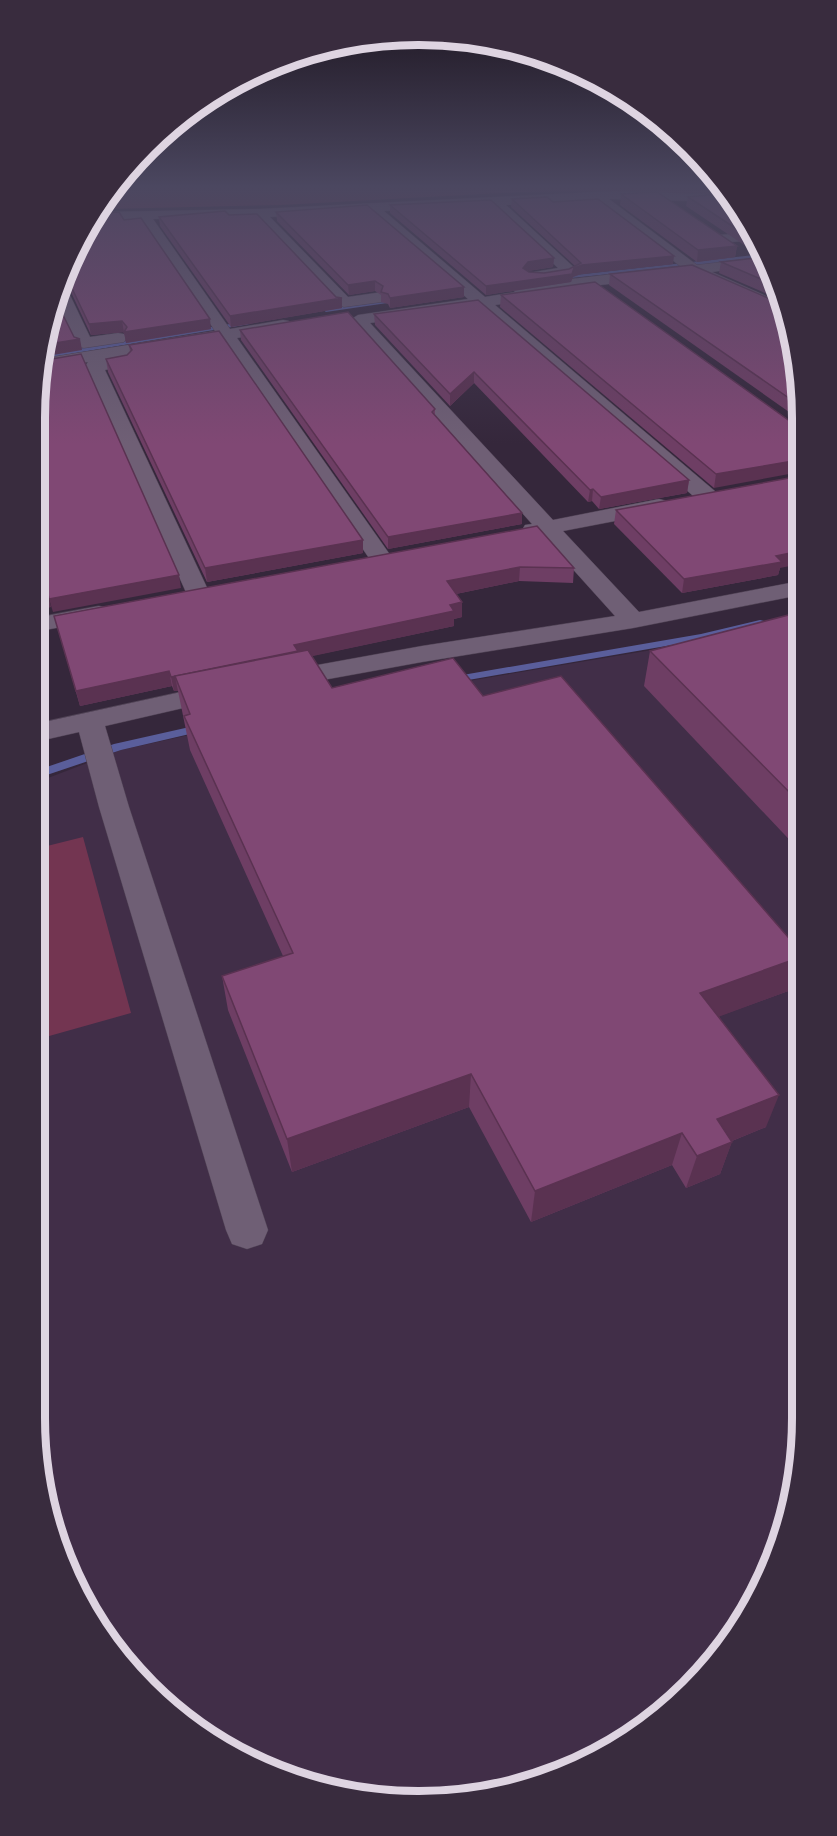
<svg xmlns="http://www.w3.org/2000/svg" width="837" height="1836" viewBox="0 0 837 1836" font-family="Rubik,sans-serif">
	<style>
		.built { fill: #412e48 }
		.green { fill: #733551 }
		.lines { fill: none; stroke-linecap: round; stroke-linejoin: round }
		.stream { fill: #5a5e9b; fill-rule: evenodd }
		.minor-casing { stroke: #4f4254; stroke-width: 1 }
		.minor { fill: #6f5f75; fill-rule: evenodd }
		.wall { fill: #6e3e64 }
		.shaded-wall { fill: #5a3251 }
		.building { fill: #804874; stroke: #5a3251; stroke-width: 1.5 }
		.rim { fill: none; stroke: #ded4e1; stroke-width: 8 }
	</style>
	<rect width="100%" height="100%" fill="#35273b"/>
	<polygon class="built" points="800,619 802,1418 773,1564 707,1671 610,1750 469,1798 344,1794 227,1750 130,1670 55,1541 35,1417 35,783 121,750 326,705 705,641"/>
	<g class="green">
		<polygon points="120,187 725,187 730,196 606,191 521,192 281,205 106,209"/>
		<polygon points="83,837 131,1013 35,1040 35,849"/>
	</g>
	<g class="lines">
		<g class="stream">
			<polygon points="763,254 765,258 561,279 558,277"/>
			<polygon points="399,298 401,301 326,312 323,310"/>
			<polygon points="248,321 250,324 46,358 47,354"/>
			<polygon points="760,620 764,621 764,625 701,640 451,683 446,680 451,677 701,634"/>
			<polygon points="203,724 207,726 207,730 121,750 35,779 35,771 114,744"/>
		</g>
		<defs>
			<g id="minor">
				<path d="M615 191 729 195 733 202 609 199 697 265 765 257 769 264 712 272 782 303 785 315 692 274 551 291 550 296 544 298 495 305 716 492 719 497 716 502 708 503 700 502 478 307 370 323 553 520 659 499 667 501 670 506 667 511 563 531 639 612 800 581V595L633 628 422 662 279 688 270 686 266 680 270 674 279 672 422 646 615 616 542 535 533 537 525 535 522 530 525 525 532 524 350 320 358 315 468 299 368 212 270 217 348 297 389 291 397 296 389 301 344 307 338 305 255 217 153 219 230 329 283 320 289 321 291 325 289 329 237 338 393 559 389 564 381 566 373 564 221 340 125 356 132 361 129 365 105 370 210 594 207 599 198 601 189 599 85 366 88 362 44 369 46 358 215 331 139 219 99 220 104 212 259 209ZM593 200 680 266 521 285 515 287 513 290 515 292 485 297 384 211 491 205 558 268 534 272 531 275C539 283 570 279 578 271L506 205Z"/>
				<polygon points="750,232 755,240 720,243 713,239 720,235"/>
				<polygon points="61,286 68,291 90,337 118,333 124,334 127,338 124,342 84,348 78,347 57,303"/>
				<polygon points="99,606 108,608 111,613 108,618 35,632 35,618"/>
				<polygon points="222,683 231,685 235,691 231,697 105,726 129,807 268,1230 262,1244 247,1249 232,1244 226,1230 99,807 79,732 35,742 35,724"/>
			</g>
		</defs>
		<use href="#minor" class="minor-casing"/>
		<use href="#minor" class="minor"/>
	</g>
	<g class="wall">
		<polygon points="621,194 737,246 735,257 697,262 620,205"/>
		<polygon points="688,197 731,198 764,256 759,255 686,206"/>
		<polygon points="512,199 553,202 673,264 581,274 573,277 571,282 486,295 390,213 390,205 554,258 553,267 528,271 529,272 544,273 569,269 575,266 511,207"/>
		<polygon points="276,212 464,287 464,297 390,308 388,304 381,302 381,295 375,291 349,295 277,221"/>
		<polygon points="229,215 342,308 231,327 160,226 159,217"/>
		<polygon points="124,220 211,329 126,343 124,332 91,335 70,290 61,284 64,272"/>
		<polygon points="721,262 773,271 781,300 719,273"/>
		<polygon points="610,274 799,368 799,419 609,285"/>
		<polygon points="501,295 794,424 714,488 500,307"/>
		<polygon points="374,314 689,480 687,493 599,509 592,501 588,502 474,383 450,406 375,325"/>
		<polygon points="240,330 435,409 435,416 522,513 522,524 388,549 241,340"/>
		<polygon points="129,345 363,553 207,582 108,372 106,359 127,355 130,352"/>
		<polygon points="616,510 780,568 778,575 682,593 614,524"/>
		<polygon points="537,526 574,568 573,583 519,581 456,594 462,602 462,617 454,619 454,626 311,656 332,688 483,696 801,952 801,964 791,990 719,1016 766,1127 732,1141 720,1174 686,1188 672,1165 531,1222 469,1107 292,1172 228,1010 222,976 283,956 190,750 178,691 174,691 172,686 80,706 54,616"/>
		<polygon points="800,612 801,852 644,686 650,651"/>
	</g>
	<g class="shaded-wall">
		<polygon points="737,246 735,257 697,262 698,250"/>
		<polygon points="674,256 673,264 581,274 573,277 571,282 486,295 486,286 574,268 582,265"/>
		<polygon points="554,258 553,267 528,271 523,268 528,262"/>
		<polygon points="375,281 375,291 349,295 348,285"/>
		<polygon points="464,287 464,297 390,308 390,298"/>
		<polygon points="342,298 342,308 231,327 230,316"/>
		<polygon points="210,319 211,329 126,343 124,332"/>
		<polygon points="122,321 124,332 91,335 89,324"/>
		<polygon points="80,339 82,350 47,356 49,344"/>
		<polygon points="474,372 474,383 450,406 450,394"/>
		<polygon points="799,460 800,472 714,488 716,474"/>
		<polygon points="689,480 687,493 599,509 601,497"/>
		<polygon points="593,489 592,501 588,502 590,490"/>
		<polygon points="522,513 522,524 388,549 388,537"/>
		<polygon points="363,540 363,553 207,582 205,568"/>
		<polygon points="800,551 800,564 780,568 778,575 682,593 684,579 776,556"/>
		<polygon points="520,567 519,581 446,596 447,581"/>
		<polygon points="179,575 181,588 53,612 49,599"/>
		<polygon points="48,594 51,607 48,608 45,595"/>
		<polygon points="462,602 462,617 454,619 454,626 299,659 175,676 178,691 174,691 171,677"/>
		<polygon points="169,671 172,686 80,706 76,691"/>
		<polygon points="801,957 801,964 791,990 691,1027 700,993"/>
		<polygon points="471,1074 469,1107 292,1172 287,1139"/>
		<polygon points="779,1095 766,1127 705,1152 717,1119"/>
		<polygon points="682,1133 672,1165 531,1222 535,1191"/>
		<polygon points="732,1142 720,1174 686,1188 697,1156"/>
	</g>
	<g class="building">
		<polygon points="657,192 737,246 698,250 621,194"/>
		<polygon points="718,194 728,198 731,198 755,241 688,197"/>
		<polygon points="547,197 553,202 598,199 674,256 582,265 574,268 572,274 486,286 390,205 491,200 554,258 528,262 523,268 529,272 544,273 569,269 581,263 512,199"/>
		<polygon points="367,205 464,287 390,298 388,294 381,292 383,286 375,281 348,285 276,212"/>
		<polygon points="225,211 229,215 257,214 336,297 342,298 230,316 159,217"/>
		<polygon points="119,212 124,220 141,218 210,319 124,332 127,327 122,321 89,324 68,280 63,277 64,272 103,213"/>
		<polygon points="765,257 773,271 777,286 721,262"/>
		<polygon points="692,265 782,304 799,368 799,405 610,274"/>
		<polygon points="595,282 794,424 799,426 799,460 716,474 501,295"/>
		<polygon points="478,300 689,480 601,497 593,489 590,490 474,372 450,394 374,314"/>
		<polygon points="57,303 74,337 80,339 49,344"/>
		<polygon points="348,312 435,409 432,412 522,513 388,537 240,330"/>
		<polygon points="219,331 363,540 205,568 106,359 127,355 132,350 129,345"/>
		<polygon points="81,354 179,575 49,599 48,594 45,595 34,554 34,418 46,360"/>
		<polygon points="800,476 800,551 776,556 782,562 684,579 616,510"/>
		<polygon points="537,526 574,568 520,567 447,581 462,602 450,605 454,611 294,645 298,651 171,677 169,671 76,691 54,616"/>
		<polygon points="800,612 801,804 650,651"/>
		<polygon points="308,650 332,688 453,658 483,696 561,676 801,952 801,957 700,993 779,1095 717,1119 732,1142 697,1156 682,1133 535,1191 471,1074 287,1139 222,976 293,953 184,716 190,714 175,676"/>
	</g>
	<linearGradient id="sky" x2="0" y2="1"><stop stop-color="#1d1520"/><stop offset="0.42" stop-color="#4b4760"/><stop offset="1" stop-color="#4b4760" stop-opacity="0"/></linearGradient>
	<rect width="837" height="444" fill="url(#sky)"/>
	<path d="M0 0H837V1836H0ZM418 45H419A373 373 0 0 1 792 418V1418A373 373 0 0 1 419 1791H418A373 373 0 0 1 45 1418V418A373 373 0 0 1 418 45Z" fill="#392c3e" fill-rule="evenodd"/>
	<path class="rim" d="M418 45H419A373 373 0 0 1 792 418V1418A373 373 0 0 1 419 1791H418A373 373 0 0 1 45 1418V418A373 373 0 0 1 418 45Z"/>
</svg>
